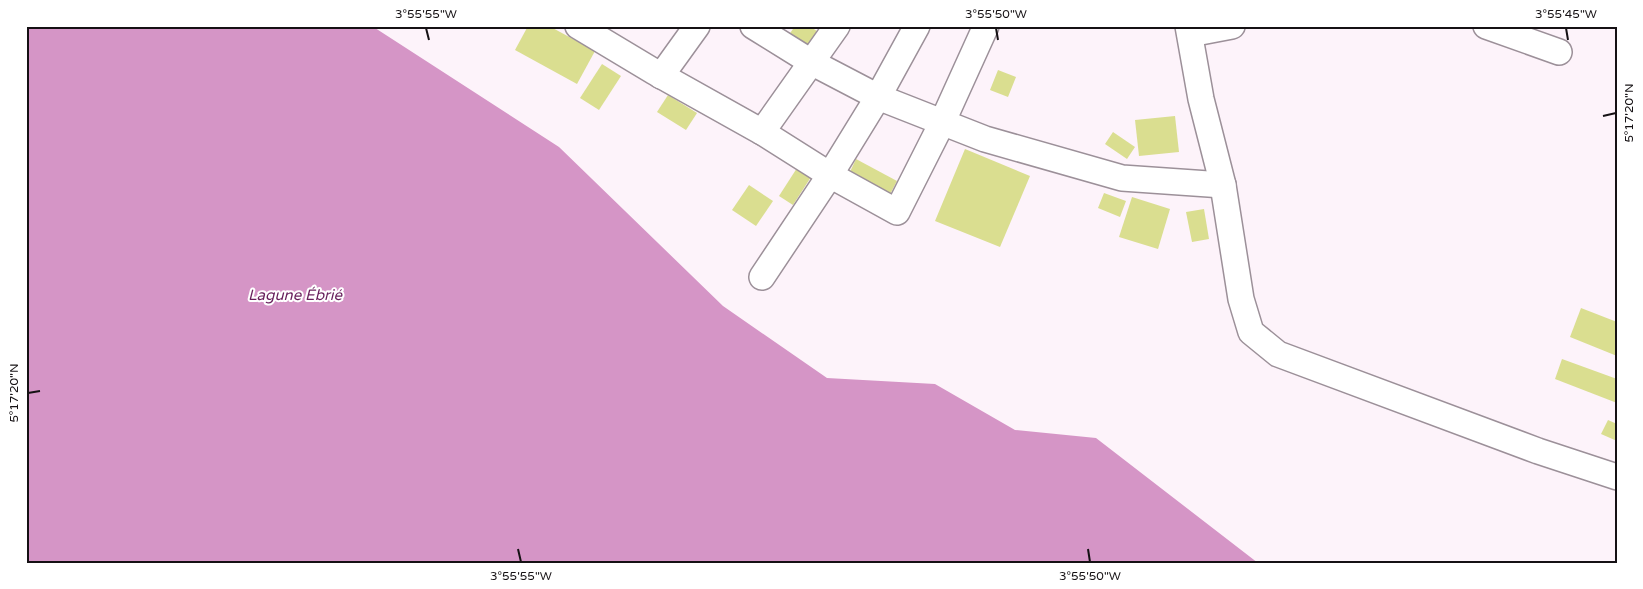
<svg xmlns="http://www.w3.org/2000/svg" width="1643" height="589" viewBox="0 0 1643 589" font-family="'Varela Round',sans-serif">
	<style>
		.water { fill: #d595c6 }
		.building { fill: #dade90 }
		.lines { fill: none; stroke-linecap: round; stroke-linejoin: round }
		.street-casing { stroke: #9c9099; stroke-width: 28 }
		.street { stroke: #fff; stroke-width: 25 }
		.ticks { fill: none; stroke: #151114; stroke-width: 2 }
		.labels { text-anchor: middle; stroke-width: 4; stroke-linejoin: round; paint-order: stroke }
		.water-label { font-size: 15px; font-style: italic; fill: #671e5b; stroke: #fff }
		.neatline { fill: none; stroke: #151114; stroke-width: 2 }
		.ticks-label { font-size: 12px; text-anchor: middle; fill: #151114 }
	</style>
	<rect width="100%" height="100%" fill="#fdf3fa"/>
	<polygon class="water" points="26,26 372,26 559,147 723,306 827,378 935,384 1015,430 1096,438 1258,563 26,563"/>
	<g class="building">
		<polygon points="528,26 549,26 595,51 577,84 515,50"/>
		<polygon points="795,26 809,26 817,31 804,51 786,39"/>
		<polygon points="602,64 621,76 599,110 580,98"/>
		<polygon points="998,70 1016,77 1008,97 990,90"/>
		<polygon points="668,95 697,113 686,130 657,112"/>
		<polygon points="1175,116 1179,152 1139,156 1135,120"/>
		<polygon points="1113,132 1135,147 1127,159 1105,144"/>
		<polygon points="965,149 1030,176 1000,247 935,221"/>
		<polygon points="856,159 897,181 888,198 848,176"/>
		<polygon points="797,168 811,177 793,205 779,196"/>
		<polygon points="749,185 773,201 756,226 732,210"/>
		<polygon points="1104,193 1126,201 1120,217 1098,208"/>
		<polygon points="1132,197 1170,209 1158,249 1119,237"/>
		<polygon points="1204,209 1209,239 1192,242 1186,212"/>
		<polygon points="1581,308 1617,322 1617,356 1570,337"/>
		<polygon points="1562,359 1617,379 1617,403 1555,379"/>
		<polygon points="1608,420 1617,424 1617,441 1601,434"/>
	</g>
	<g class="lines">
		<defs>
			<g id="street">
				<polyline points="578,26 653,71 762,132 830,175 897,212 942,123 986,26"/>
				<polyline points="753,26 811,62 878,97 985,139 1122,178 1223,185"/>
				<polyline points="1188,26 1201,99 1223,185 1241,299 1251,332 1278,354 1538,451 1617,477"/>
				<polyline points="1486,26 1559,52"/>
				<polyline points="1190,34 1232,26"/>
				<polyline points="661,76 697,26"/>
				<polyline points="762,132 837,26"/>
				<polyline points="762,277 830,175 878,97 917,26"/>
			</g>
		</defs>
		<use href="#street" class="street-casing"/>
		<use href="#street" class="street"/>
	</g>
	<path class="ticks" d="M426 28 429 40M996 28 998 40M1566 28 1568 40M1603 116 1616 113M28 393 40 391M518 549 521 562M1088 549 1090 562"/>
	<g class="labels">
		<g class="water-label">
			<text x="295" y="300">Lagune Ébrié</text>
		</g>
	</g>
	<rect width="1643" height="589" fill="none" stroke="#ffffff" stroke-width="55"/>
	<rect x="28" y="28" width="1588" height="534" class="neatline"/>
	<g class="ticks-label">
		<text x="426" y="18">3°55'55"W</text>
		<text x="996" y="18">3°55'50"W</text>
		<text x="1566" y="18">3°55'45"W</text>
		<text transform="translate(1629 113) rotate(-90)" y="4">5°17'20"N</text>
		<text transform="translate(14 393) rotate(-90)" y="4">5°17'20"N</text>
		<text x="521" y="580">3°55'55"W</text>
		<text x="1090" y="580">3°55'50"W</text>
	</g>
</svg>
